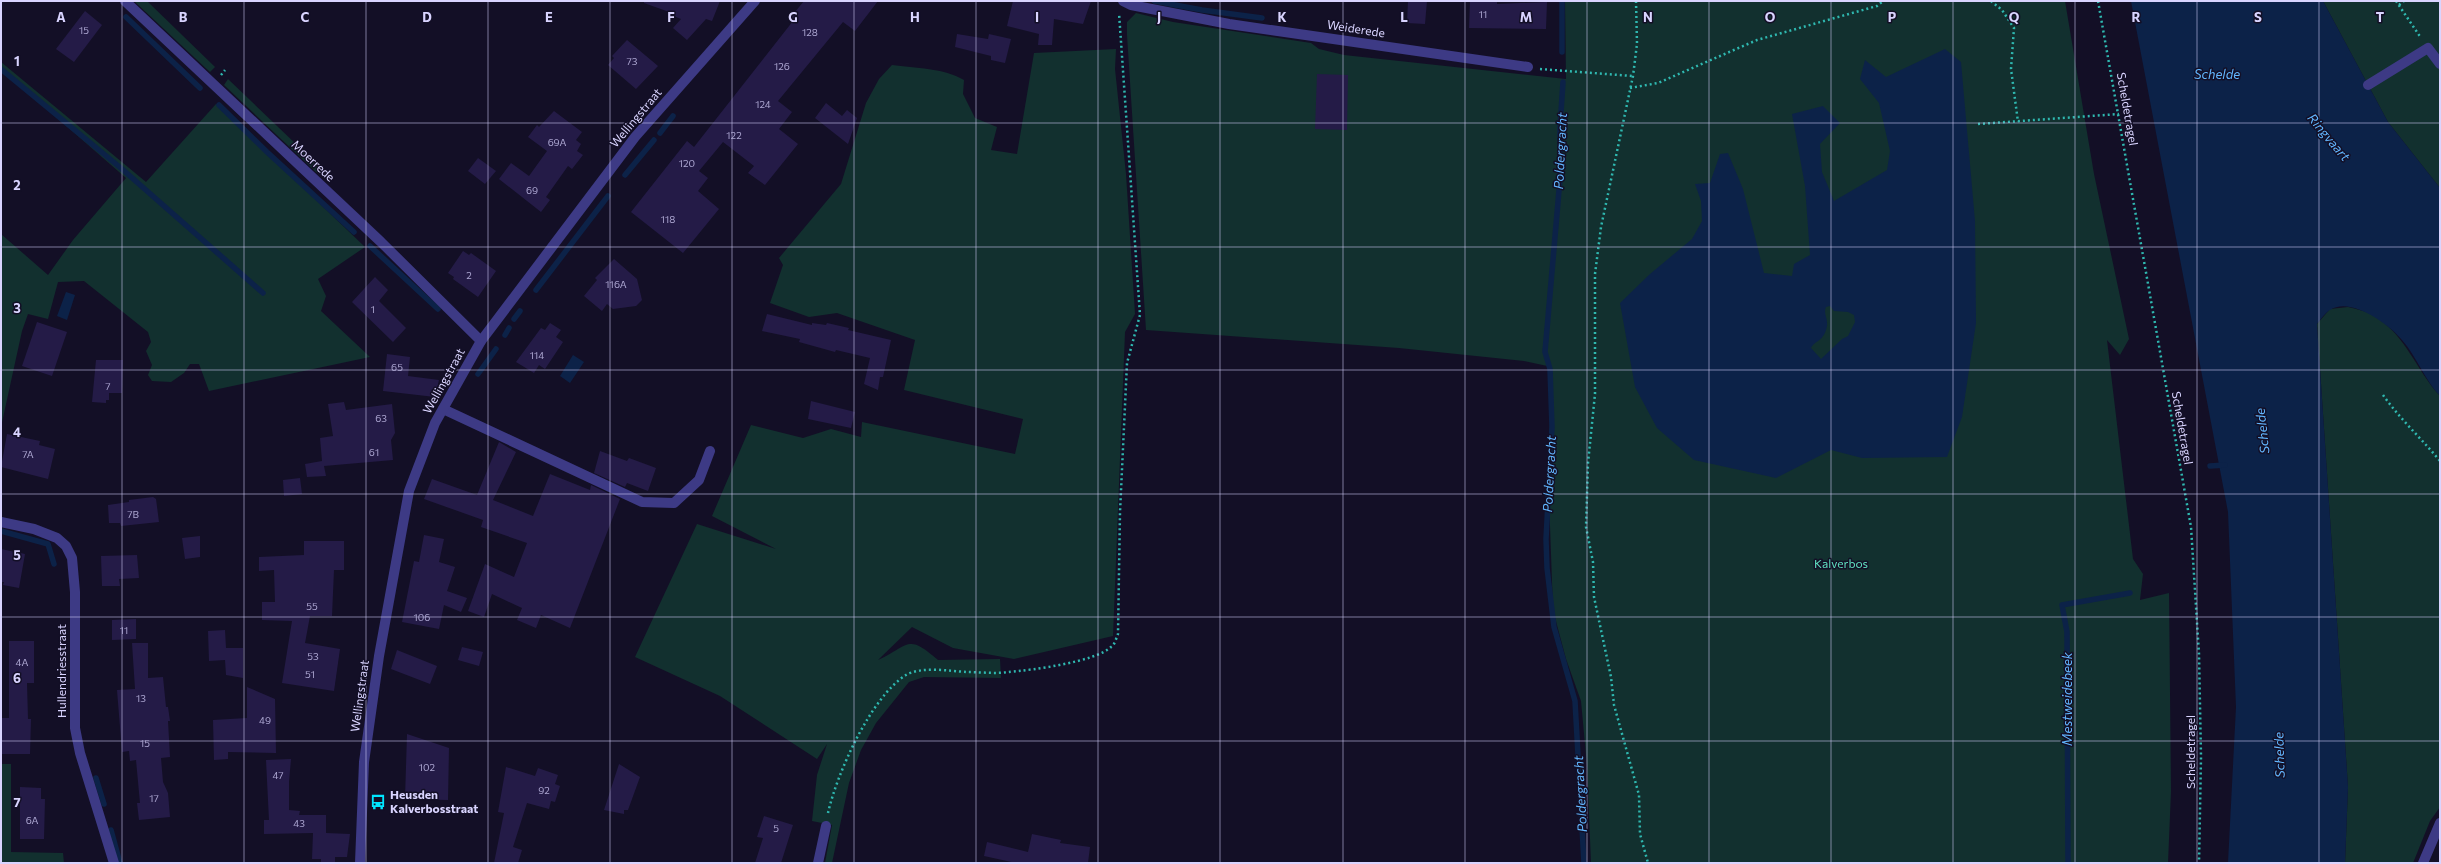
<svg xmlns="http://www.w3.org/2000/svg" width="2441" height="864" viewBox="0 0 2441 864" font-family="Commissioner,sans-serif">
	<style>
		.green { fill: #12302f }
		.water { fill: #0c2248; fill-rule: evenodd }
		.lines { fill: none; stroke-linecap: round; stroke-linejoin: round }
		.stream { stroke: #0c2248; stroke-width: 5.5 }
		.building { fill: #241b47 }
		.path { stroke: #2fb8b0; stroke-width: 2.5; stroke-dasharray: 2 3; stroke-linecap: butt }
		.minor { stroke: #3d3a85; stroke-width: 10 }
		.grid { fill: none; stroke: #d9d4ff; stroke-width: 1; stroke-opacity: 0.55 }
		.labels { text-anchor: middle; stroke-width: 3; stroke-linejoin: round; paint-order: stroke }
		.number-label { font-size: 10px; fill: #aca6d1 }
		.street-label { font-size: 12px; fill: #d9d4ff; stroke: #130f26 }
		.park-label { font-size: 12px; fill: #5fe0c0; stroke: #130f26 }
		.poi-label { font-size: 12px; font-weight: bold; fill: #d9d4ff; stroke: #130f26; text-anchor: start }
		.water-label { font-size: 13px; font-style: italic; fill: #62b6ff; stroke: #130f26 }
		.grid-label { font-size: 13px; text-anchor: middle; font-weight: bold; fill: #d9d4ff; stroke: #130f26; stroke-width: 3; stroke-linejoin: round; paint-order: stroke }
	</style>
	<rect width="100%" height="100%" fill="#130f26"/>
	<g class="green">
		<polygon points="134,1 147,1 215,67 210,72"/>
		<polygon points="1565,1 2065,1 2094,174 2129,339 2120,355 2107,340 2133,559 2143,574 2140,600 2169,593 2171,791 2168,863 1591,863 1587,766 1581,701 1566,659 1553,610 1548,470 1552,367 1524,361 1399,348 1146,330 1127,35 1127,22 1136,13 1173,22 1311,43 1319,49 1344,55 1566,79"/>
		<polygon points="2323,1 2440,1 2440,188 2388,122"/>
		<path d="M1116 49 1115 69 1126 174 1135 314 1125 332 1113 636 1014 659 953 648 912 627 878 660C910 645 907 633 938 660L1000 659 1001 678 924 677 909 682 876 723 861 750 849 783 832 863H825L832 825 812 821 817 775 827 744 817 759 720 696 635 657 697 524 776 549 712 516 751 425 803 438 831 429 861 437 862 422 1015 454 1023 419 904 390 915 340 837 313 809 317 770 303 783 265 779 258 841 184 866 103 879 79 892 65C915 68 944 68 964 80L963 94 975 118 997 127 991 150 1017 154 1034 53Z"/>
		<polygon points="1,62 146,182 216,104 365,247 318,279 326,296 321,311 370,357 209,391 199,364 190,364 184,373 171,382 152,381 148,375 152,365 146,351 151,342 148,332 84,281 58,282 48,319 28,314 22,331 1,427 1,234 48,275 73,240 126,178 1,69"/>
		<polygon points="228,79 321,168 317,173 224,85"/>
		<path d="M2348 307C2356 309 2367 311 2374 316 2406 335 2416 370 2440 396V807L2430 821 2413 863H2345L2348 787 2317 324 2330 309Z"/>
		<polygon points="1,764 11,764 11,852 63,853 64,863 1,863"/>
	</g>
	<g class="water">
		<path d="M2131 1H2323L2388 122 2440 188V396C2424 379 2417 357 2402 340 2389 324 2350 296 2330 310 2325 313 2321 319 2317 324L2348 787 2345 863H2228L2236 707 2228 512Z"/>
		<path d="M1945 49 1961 62 1975 221 1976 323 1962 417 1947 457 1862 458 1831 450 1776 478 1694 460 1657 428 1635 387 1620 303 1650 274 1692 239 1702 221 1701 201 1695 184 1710 183 1720 154 1728 153 1743 189 1764 273 1792 276 1794 264 1810 255 1805 186 1792 114 1823 106 1840 123 1820 144 1822 172 1834 201 1887 170 1890 151 1879 103 1860 79 1865 60 1886 77ZM1830 306 1834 311 1848 312 1854 315 1855 322 1848 336 1842 339 1821 359 1811 348C1815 340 1824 342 1827 326 1828 318 1823 314 1826 307Z"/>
		<polygon points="66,292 75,295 67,320 57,316"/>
		<polygon points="573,355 584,362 570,383 560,376"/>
	</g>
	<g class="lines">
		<g class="stream">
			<polyline points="1154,1 1202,10 1262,18"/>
			<polyline points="1562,1 1562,52"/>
			<polyline points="126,17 200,88"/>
			<polyline points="1,69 122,169 263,293"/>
			<polyline points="1563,82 1560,127 1560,179 1545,352 1550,369 1552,427 1546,539 1547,568 1554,627 1575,701 1584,863"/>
			<polyline points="219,105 267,152 354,232"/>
			<polyline points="660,133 673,116"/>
			<polyline points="625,175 654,140"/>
			<polyline points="370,246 438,309"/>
			<polyline points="536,290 608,196"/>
			<polyline points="514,319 520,311"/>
			<polyline points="505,335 509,328"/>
			<polyline points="478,374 496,349"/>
			<polyline points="2210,466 2225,465"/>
			<polyline points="1,531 48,544 54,564"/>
			<polyline points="96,778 104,804"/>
			<polyline points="111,830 120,863"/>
			<polyline points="2068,863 2067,632 2062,605 2130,593"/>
		</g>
	</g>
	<g class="building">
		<polygon points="644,1 720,1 712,21 706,19 687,40 673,28 681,19 671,15 672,13 644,3"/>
		<polygon points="804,1 878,1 855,31 843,22 778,101 792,112 779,129 798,144 765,185 748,173 754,166 723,142 699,171 708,178 698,191 719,209 683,253 631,212 687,141 694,147 793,21 790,18"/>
		<polygon points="1013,1 1091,1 1083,24 1054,19 1052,45 1038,45 1039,34 1007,26"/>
		<polygon points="1408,1 1427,1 1425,24 1407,23"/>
		<polygon points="1470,1 1497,1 1497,4 1547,2 1546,29 1469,28"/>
		<polygon points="85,11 102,25 74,62 56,49"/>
		<polygon points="957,34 988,39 989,34 1011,39 1005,63 991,60 991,56 955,47"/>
		<polygon points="627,40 658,66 636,89 608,65 614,58 612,56"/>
		<polygon points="1317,74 1348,75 1347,130 1315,129"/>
		<polygon points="826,103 842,116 847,110 857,118 848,144 815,118"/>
		<polygon points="554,111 582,132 576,140 581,144 577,151 583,155 572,169 568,166 546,197 550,200 541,212 499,179 511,163 529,176 547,151 528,137 537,125 539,127"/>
		<polygon points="478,158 496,171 485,184 468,171"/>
		<polygon points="463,251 469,255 471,253 496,271 478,297 453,279 454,277 448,273"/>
		<polygon points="614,259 637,279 642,300 636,306 613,309 607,304 602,311 584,296 597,280 595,278"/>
		<polygon points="375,277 388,290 379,301 406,328 393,342 352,302"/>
		<polygon points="767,314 812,325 812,323 826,325 827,323 849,328 848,330 891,340 883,377 880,377 878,390 864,384 870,358 836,350 835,352 799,342 800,339 762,331"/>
		<polygon points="37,322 67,332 52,376 22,366"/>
		<polygon points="550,323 561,330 556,337 563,342 545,369 539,365 534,373 516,362 541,328 545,330"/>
		<polygon points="387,354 410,357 408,376 439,380 435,397 383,391"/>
		<polygon points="96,360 123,360 122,393 109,393 109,400 106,400 106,403 92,402"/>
		<polygon points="811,401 855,412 851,428 808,419"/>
		<polygon points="344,402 346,410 392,404 395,433 391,440 393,460 324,466 326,476 307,477 305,464 322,461 320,438 333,436 328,404"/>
		<polygon points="7,434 40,441 39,445 55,449 48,479 1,467"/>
		<polygon points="499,442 516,452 493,500 533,516 550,474 590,490 591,485 620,499 570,628 541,615 536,628 517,620 522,608 492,594 484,617 468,611 485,564 514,577 527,543 481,527 483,520 424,499 432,479 477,495"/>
		<polygon points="600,451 627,461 629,458 656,468 648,491 627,483 625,487 594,473"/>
		<polygon points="300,478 302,494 284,496 283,480"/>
		<polygon points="153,497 156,499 159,522 121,526 120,523 109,523 108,505 129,502 129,500"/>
		<polygon points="424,535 444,539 439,562 455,567 447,591 467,598 461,612 444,605 439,629 402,622 414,561 419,562"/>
		<polygon points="200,536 200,557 185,559 182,538"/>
		<polygon points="304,541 344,541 344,570 334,570 332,616 310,616 305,643 340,649 334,691 282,683 292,621 262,620 262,602 275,602 274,570 259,571 259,557 304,555"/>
		<polygon points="1,549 25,554 19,588 3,585 4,582 1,582"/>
		<polygon points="137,555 139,578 119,579 120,586 102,586 101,556"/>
		<polygon points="136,619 136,639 112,640 112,620"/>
		<polygon points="225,630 226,648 243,648 243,678 226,675 225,660 209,661 208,631"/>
		<polygon points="9,641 34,641 34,683 27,683 28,719 31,719 30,754 1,754 2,718 9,718"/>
		<polygon points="132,643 148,643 148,678 163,677 166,707 168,707 170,721 168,721 170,757 161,758 163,782 168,793 170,817 139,820 137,803 140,803 136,760 130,761 129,751 122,752 117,690 135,689"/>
		<polygon points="462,647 483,652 479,666 458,660"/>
		<polygon points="397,650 437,666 430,684 391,669"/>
		<polygon points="247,687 275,699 276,753 228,752 228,759 214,760 213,720 247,718"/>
		<polygon points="407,734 449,748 448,800 405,799"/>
		<polygon points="291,759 289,782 289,810 300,811 299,815 326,815 326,833 350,834 347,857 335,857 335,863 321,863 321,859 312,859 313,833 264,834 264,820 269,820 266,760"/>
		<polygon points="619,764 640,777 628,810 624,810 624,814 604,810"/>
		<polygon points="506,767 535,776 538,768 558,775 555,784 560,786 555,802 551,801 549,809 527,803 513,847 522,850 518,863 494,863 504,813 498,812"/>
		<polygon points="20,787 41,788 41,799 45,799 44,839 20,839"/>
		<polygon points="764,816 793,825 781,863 755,863 763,838 757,837"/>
		<polygon points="1032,834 1061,840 1060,843 1090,847 1088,863 1016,863 984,856 987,842 1028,852"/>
	</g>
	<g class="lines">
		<g class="path">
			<polyline points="1636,1 1637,44 1633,76 1601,227 1595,274 1595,394 1588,463 1586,527 1593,562 1594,597 1611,677 1614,705 1639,795 1640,834 1648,863"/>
			<polyline points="1991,1 2002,10 2014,28 2011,69 2018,122"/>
			<polyline points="2098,1 2191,527 2199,654 2201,757 2199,863"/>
			<polyline points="2396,1 2421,38"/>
			<polyline points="2399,5 2404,1"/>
			<polyline points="1540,69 1633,76"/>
			<polyline points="221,75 225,70"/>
			<polyline points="1630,88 1658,83 1757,40 1877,6 1883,1"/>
			<polyline points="1978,124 2119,114"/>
			<path d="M2383 395C2400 419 2421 438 2440 461"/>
			<path d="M828 813C837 773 871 697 906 675 921 666 950 671 966 672 980 672 995 674 1009 672 1032 670 1095 662 1111 647 1115 645 1116 638 1118 634L1120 512 1127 363 1140 315 1119 13"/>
		</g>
		<g class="minor">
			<polyline points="125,1 381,242 481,341"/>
			<polyline points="1123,1 1131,5 1229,24 1528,67"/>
			<polyline points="2368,85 2428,48 2440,64"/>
			<polyline points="443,409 642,502 674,503 699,480 710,451"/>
			<polyline points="1,522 34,529 57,538 66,546 72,558 75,592 75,728 80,753 114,863"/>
			<polyline points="360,863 364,762 379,656 409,491 435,423 481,341 635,137 755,1"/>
			<polyline points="818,863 826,826"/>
			<polyline points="2423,863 2440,823"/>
		</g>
	</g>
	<path class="grid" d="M122 1V863M244 1V863M366 1V863M488 1V863M610 1V863M732 1V863M854 1V863M976 1V863M1098 1V863M1220 1V863M1343 1V863M1465 1V863M1587 1V863M1709 1V863M1831 1V863M1953 1V863M2075 1V863M2197 1V863M2319 1V863M1 123H2440M1 247H2440M1 370H2440M1 494H2440M1 617H2440M1 741H2440"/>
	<defs>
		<symbol id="bus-bare" viewBox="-9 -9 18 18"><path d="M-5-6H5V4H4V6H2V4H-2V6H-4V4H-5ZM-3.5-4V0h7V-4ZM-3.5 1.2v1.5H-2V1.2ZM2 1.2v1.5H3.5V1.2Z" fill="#00e5ff" stroke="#130f26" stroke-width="2.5" paint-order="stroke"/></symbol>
	</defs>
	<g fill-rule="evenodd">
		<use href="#bus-bare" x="367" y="791" width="22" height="22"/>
	</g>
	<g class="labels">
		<g class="number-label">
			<text x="1483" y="18">11</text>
			<text x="84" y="34">15</text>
			<text x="810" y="36">128</text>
			<text x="632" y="65">73</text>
			<text x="782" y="70">126</text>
			<text x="763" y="108">124</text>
			<text x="734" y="139">122</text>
			<text x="557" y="146">69A</text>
			<text x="687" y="167">120</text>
			<text x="532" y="194">69</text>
			<text x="668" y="223">118</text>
			<text x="469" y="279">2</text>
			<text x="616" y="288">116A</text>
			<text x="373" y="313">1</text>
			<text x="537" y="359">114</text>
			<text x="397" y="371">65</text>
			<text x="108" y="390">7</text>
			<text x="381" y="422">63</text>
			<text x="374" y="456">61</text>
			<text x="28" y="458">7A</text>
			<text x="133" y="518">7B</text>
			<text x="312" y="610">55</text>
			<text x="422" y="621">106</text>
			<text x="124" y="634">11</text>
			<text x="313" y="660">53</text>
			<text x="22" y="666">4A</text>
			<text x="310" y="678">51</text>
			<text x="141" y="702">13</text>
			<text x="265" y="724">49</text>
			<text x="145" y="747">15</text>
			<text x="427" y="771">102</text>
			<text x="278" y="779">47</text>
			<text x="544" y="794">92</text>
			<text x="154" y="802">17</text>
			<text x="32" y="824">6A</text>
			<text x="299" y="827">43</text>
			<text x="776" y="832">5</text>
		</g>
		<g class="street-label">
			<text transform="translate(1356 29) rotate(9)" y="4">Weiderede</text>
			<text transform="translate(2127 109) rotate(80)" y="4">Scheldetragel</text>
			<text transform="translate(636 118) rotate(-50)" y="4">Wellingstraat</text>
			<text transform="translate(313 161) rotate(43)" y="4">Moerrede</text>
			<text transform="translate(444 381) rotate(-61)" y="4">Wellingstraat</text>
			<text transform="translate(2182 428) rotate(80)" y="4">Scheldetragel</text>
			<text transform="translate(62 671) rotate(-90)" y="4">Hullendriesstraat</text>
			<text transform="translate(360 696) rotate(-82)" y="4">Wellingstraat</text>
			<text transform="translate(2191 752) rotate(-90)" y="4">Scheldetragel</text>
		</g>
		<g class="park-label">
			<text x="1841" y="568">Kalverbos</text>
		</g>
		<g class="poi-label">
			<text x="390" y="799">Heusden<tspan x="390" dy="14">Kalverbosstraat</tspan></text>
		</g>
		<g class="water-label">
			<text x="2217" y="79">Schelde</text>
			<text transform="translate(2329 137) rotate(50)" y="5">Ringvaart</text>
			<text transform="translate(1560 151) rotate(-87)" y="5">Poldergracht</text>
			<text transform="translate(2262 431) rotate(-96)" y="5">Schelde</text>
			<text transform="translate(1549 474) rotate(-87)" y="5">Poldergracht</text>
			<text transform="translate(2067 699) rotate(-90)" y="5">Mestweidebeek</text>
			<text transform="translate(2279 755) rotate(-92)" y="5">Schelde</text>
			<text transform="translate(1580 794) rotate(-93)" y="5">Poldergracht</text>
		</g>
	</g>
	<g class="grid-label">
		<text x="61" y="22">A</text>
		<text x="183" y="22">B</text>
		<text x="305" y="22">C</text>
		<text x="427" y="22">D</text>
		<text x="549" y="22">E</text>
		<text x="671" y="22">F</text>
		<text x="793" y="22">G</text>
		<text x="915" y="22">H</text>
		<text x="1037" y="22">I</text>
		<text x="1159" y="22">J</text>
		<text x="1282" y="22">K</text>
		<text x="1404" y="22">L</text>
		<text x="1526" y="22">M</text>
		<text x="1648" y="22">N</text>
		<text x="1770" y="22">O</text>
		<text x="1892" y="22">P</text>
		<text x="2014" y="22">Q</text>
		<text x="2136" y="22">R</text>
		<text x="2258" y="22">S</text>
		<text x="2380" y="22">T</text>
		<text x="17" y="66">1</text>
		<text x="17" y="190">2</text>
		<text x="17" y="313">3</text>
		<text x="17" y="437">4</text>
		<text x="17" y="560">5</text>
		<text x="17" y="683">6</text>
		<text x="17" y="807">7</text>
	</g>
	<rect width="2441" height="864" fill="none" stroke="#d9d4ff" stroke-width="4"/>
</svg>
